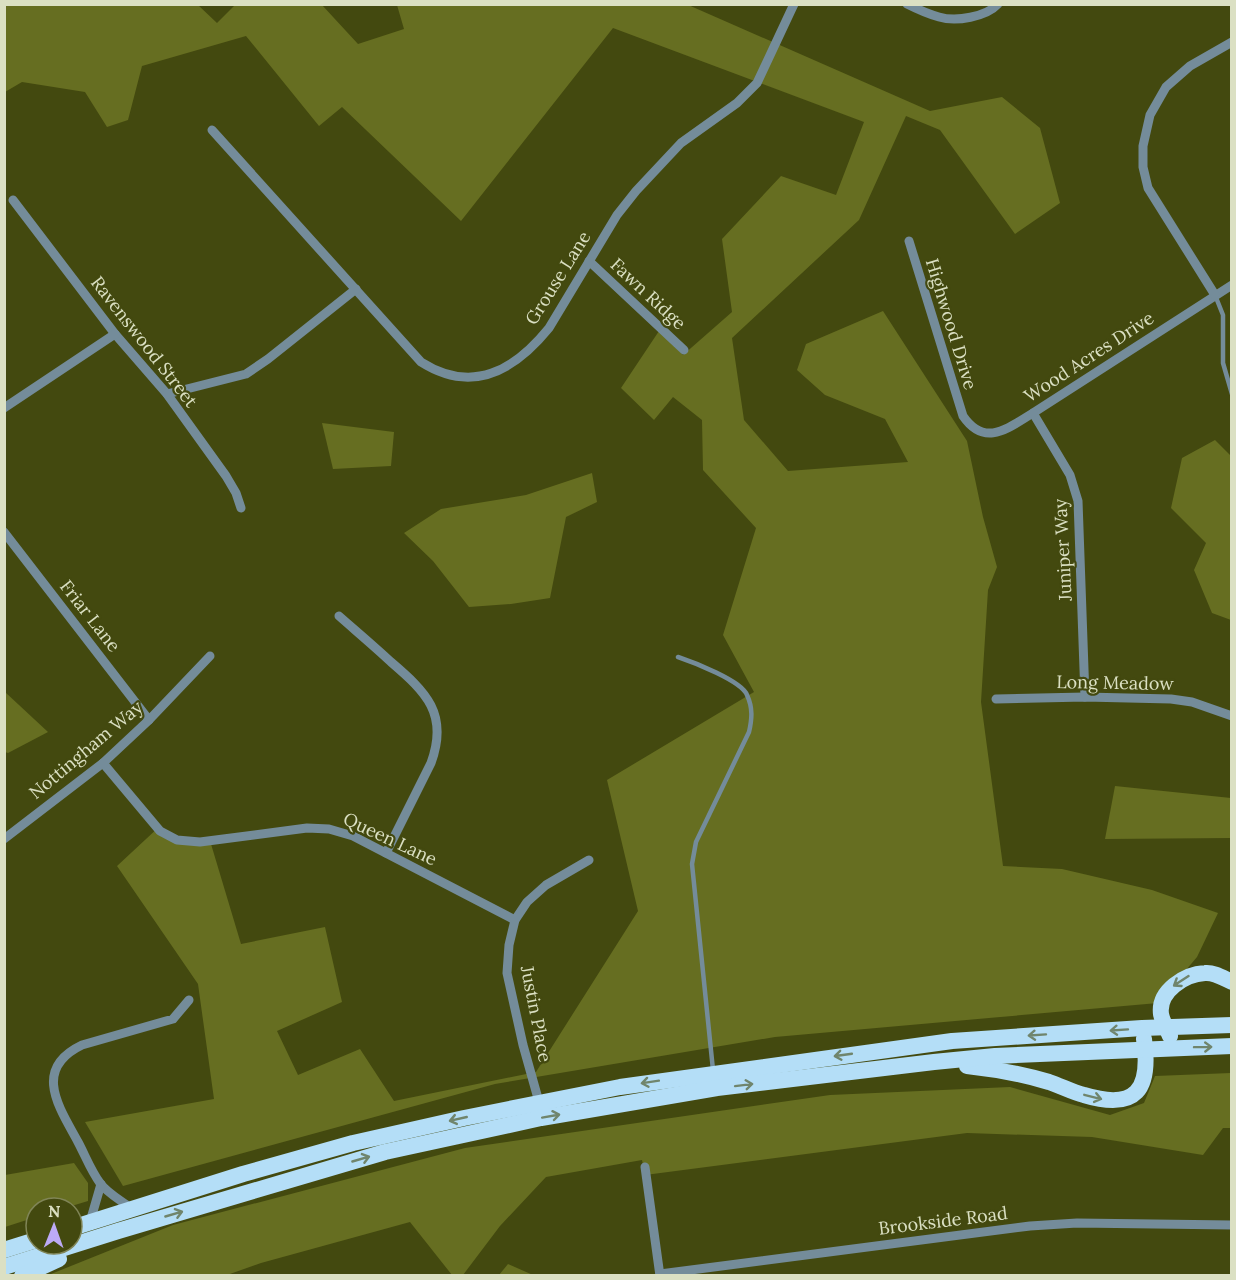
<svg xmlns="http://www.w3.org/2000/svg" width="1236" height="1280" viewBox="0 0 1236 1280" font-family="Lora,serif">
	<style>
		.green { fill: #666e21 }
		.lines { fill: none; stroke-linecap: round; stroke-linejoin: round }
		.service { stroke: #748c9a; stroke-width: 4.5 }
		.minor { stroke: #748c9a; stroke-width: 9 }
		.trunk { stroke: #b4def7; stroke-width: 16 }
		.oneway { stroke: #70856c }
		.labels { text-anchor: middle; stroke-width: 4.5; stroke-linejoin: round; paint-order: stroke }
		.street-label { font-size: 18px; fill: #dbe0c3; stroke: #43490f }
	</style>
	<rect width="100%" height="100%" fill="#43490f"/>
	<g class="green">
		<polygon points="686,4 930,111 1002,97 1040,128 1060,203 1015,234 940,130 906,116 859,220 732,338 744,420 788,471 908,462 885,419 825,395 797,370 806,344 883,311 967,441 983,517 997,567 988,590 981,702 1003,866 1062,869 1152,890 1218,913 1197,957 1158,1003 775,1037 495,1084 123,1186 85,1122 214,1099 198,984 117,866 160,826 182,841 211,844 241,944 325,927 342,1002 277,1031 298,1075 360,1049 394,1101 536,1072 638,911 607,780 754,692 723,635 756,528 703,470 702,420 673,397 654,420 621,388 659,331 683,355 732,312 722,239 781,176 836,195 864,122 613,28 461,221 342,107 319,126 246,36 142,66 128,120 107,127 85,92 22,82 5,92 5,5 198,5 217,23 235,5 322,5 358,44 404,29 397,5"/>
		<polygon points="322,423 394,432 391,466 333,469"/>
		<polygon points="1215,440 1231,456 1231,620 1212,613 1194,570 1206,543 1171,508 1182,458"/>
		<polygon points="592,473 597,502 566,517 550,598 511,604 469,607 433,561 404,533 441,509 526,495"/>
		<polygon points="5,692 48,732 8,753 5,752"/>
		<polygon points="1115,786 1231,798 1231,838 1105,839"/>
		<polygon points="1231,1073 1231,1128 1223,1128 1203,1155 1092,1137 967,1133 645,1175 642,1160 546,1177 500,1226 463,1275 452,1275 410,1222 261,1263 227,1275 46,1276 173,1225 465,1148 830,1095 1010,1087 1110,1115 1144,1103 1155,1076"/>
		<polygon points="74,1163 88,1183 88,1201 65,1208 36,1208 36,1217 5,1227 5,1175"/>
		<polygon points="508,1264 533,1275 499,1275"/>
	</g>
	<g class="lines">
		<g class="service">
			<polyline points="1215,295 1223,315 1223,363 1232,394"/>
			<path d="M678 657C693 662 742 681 747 695 753 708 752 719 749 732L696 842 692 864 713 1070"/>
		</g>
		<g class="minor">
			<path d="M907 4C917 9 928 14 939 17 956 22 986 17 998 4"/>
			<path d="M212 130 421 362C473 395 515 370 549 328L617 215 636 191 681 143 737 103 757 83 794 4"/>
			<polyline points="13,200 115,334 167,394 226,476 236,493 241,508"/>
			<path d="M909 241 963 416C985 448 1008 428 1033 413L1232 285"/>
			<polyline points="589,261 684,350"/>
			<polyline points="1215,295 1148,188 1143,167 1143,146 1150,115 1166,87 1190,66 1232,42"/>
			<polyline points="167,394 246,374 268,359 356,289"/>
			<polyline points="4,408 115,334"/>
			<polyline points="1033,413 1070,475 1078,501 1085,697"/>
			<polyline points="4,532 149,720"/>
			<path d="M339 616C356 631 374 646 391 662 426 692 449 714 431 763L386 853"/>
			<polyline points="996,699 1085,697 1171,699 1192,702 1232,716"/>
			<polyline points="103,763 160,831 177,840 200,842 307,828 329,829 353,836 515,920"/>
			<polyline points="4,839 103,763 149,720 210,656"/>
			<polyline points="539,1102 523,1045 507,973 509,945 515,920 527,902 546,885 589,860"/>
			<polyline points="645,1167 660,1276"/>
			<path d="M132 1209C122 1201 107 1193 100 1183 91 1171 85 1155 78 1142 59 1107 32 1069 82 1045L173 1019 189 1000"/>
			<polyline points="90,1222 101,1184"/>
			<polyline points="660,1274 1030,1226 1077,1223 1232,1225"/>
		</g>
		<g class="trunk">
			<path d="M1170 1036C1167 1029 1162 1021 1161 1014 1158 991 1185 974 1205 973 1214 972 1223 978 1232 982"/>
			<path d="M967 1066C995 1069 1022 1074 1049 1082 1061 1086 1072 1092 1084 1095 1137 1111 1151 1089 1144 1039"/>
			<polyline points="72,1228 243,1174 353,1143 464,1118 620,1087 952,1041 1142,1028 1232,1025"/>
			<polyline points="4,1250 36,1240"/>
			<polyline points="4,1267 118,1231 385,1152 541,1118 717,1088 934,1062 995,1056 1232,1046"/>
			<polyline points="22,1276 59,1259"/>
		</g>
	</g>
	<defs><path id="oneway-shaft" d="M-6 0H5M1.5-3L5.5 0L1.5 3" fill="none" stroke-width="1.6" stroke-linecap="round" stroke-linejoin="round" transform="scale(1.5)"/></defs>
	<g class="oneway">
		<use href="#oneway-shaft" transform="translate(1181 981) rotate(147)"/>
		<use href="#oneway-shaft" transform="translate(1119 1030) rotate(176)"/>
		<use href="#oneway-shaft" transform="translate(1037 1035) rotate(176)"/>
		<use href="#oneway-shaft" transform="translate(1203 1047) rotate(-1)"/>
		<use href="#oneway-shaft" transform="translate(843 1055) rotate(172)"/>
		<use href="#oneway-shaft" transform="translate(650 1082) rotate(171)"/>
		<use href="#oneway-shaft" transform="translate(744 1085) rotate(-7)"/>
		<use href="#oneway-shaft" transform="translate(1093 1097) rotate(14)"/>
		<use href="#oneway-shaft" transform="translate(551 1116) rotate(-10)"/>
		<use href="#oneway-shaft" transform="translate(458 1119) rotate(167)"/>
		<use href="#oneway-shaft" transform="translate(361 1159) rotate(-16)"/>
		<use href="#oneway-shaft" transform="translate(174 1214) rotate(-16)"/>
	</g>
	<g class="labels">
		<g class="street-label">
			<text transform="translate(558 278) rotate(-58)" y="6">Grouse Lane</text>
			<text transform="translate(648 294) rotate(43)" y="6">Fawn Ridge</text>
			<text transform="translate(951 324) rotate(73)" y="6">Highwood Drive</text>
			<text transform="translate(144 342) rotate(52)" y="6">Ravenswood Street</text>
			<text transform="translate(1089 357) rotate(-33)" y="6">Wood Acres Drive</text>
			<text transform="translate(1063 550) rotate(-93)" y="6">Juniper Way</text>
			<text transform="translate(90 616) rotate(52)" y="6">Friar Lane</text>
			<text transform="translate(1115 683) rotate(1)" y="6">Long Meadow</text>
			<text transform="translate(86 750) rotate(-40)" y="6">Nottingham Way</text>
			<text transform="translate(390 839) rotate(25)" y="6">Queen Lane</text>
			<text transform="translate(536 1014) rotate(79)" y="6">Justin Place</text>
			<text transform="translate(943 1221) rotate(-7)" y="6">Brookside Road</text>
		</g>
	</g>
	<rect width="1236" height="1280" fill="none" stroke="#dbe0c3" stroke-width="12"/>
	<g transform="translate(54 1226) rotate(1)"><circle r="28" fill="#43490f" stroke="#808557" stroke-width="1.5"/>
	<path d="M0-4.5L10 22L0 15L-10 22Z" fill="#bcaaf6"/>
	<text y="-9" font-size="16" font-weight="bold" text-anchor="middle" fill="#dbe0c3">N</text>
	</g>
</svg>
